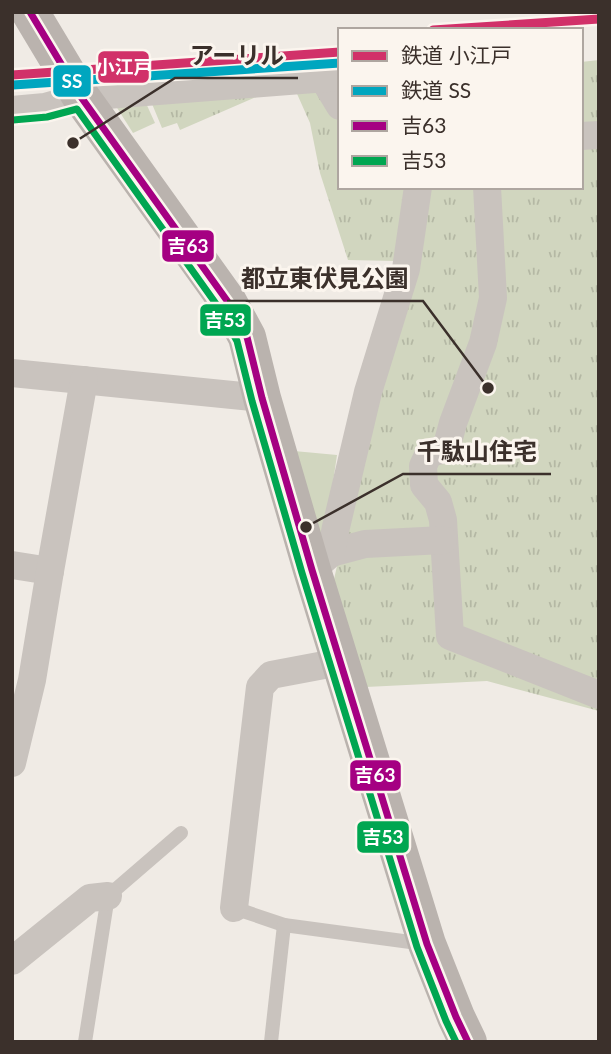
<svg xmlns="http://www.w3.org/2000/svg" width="611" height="1054" viewBox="0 0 611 1054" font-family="Lato,'Noto Sans JP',sans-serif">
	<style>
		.green { fill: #d1d6bf }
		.park { fill: url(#park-tufts) }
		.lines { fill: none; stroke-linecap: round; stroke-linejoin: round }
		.lane { stroke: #c9c3be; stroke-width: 14 }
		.street { stroke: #c9c3be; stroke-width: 28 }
		.secondary { stroke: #bab3ae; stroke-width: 38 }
		.bus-1-casing { stroke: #fbf5ee; stroke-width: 12 }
		.bus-2-casing { stroke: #fbf5ee; stroke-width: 12 }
		.bus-1 { stroke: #a50082; stroke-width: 7 }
		.bus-2 { stroke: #00a651; stroke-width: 7 }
		.rail-1-casing { stroke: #fbf5ee; stroke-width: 14 }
		.rail-2-casing { stroke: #fbf5ee; stroke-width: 14 }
		.rail-1 { stroke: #d13169; stroke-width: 9 }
		.rail-2 { stroke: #00a6bf; stroke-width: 9 }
		.leader { fill: none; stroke: #3b302b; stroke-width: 2.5 }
		.callout-dot { fill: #3b302b; stroke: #fbf5ee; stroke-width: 2.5 }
		.callout-label { font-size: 24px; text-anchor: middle; font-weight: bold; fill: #3b302b; stroke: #fbf5ee; stroke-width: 6; stroke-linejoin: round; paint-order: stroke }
		.line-badge { stroke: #fbf5ee; stroke-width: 2.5 }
		.badge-label { font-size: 19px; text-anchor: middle; font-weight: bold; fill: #fff }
	</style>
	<defs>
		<pattern id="park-tufts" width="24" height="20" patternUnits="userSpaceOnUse" patternTransform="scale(1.75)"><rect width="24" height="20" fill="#d1d6bf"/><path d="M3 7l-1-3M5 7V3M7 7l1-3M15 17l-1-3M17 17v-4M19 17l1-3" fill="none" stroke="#b4b8a4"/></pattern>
	</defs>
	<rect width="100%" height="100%" fill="#f0ebe5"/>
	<polygon class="green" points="294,451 337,455 326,530 319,544"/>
	<g class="park">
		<polygon points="599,60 599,711 487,681 366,687 332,588 423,187 581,187 581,62"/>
		<polygon points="340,83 340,187 411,187 396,261 348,260 320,173 310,123 294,87"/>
		<polygon points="284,85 180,130 177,123 162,128 150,99"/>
		<polygon points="145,101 155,123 133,133 114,103"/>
	</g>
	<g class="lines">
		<g class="lane">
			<polyline points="234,908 284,925 425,944"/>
			<polyline points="85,1042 108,896 181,833"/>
			<polyline points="271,1042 284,925"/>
		</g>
		<g class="street">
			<polyline points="323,78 340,106"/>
			<polyline points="12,110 45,107 81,97 340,77"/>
			<polyline points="581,136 599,135"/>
			<polyline points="487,187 493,298 483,343 453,423 446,449 429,453 423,466 424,485 438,502 443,520 450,636 599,695"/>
			<polyline points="12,373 262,398"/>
			<polyline points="331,553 365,544 443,540"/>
			<polyline points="12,565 50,571"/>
			<polyline points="312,570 331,553 336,527 368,392 406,269 418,187"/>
			<polyline points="12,763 32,680 50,571 84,380"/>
			<polyline points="234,908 260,687 271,675 340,662"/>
			<polyline points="12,961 90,898 108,896"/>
		</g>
		<polyline class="secondary" points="30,12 81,97 228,302 247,337 262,398 312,570 427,944 456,1017 468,1042"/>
		<defs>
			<polyline id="bus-1" points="30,12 81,97 228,302 247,337 262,398 312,570 427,944 456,1017 468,1042"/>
			<polyline id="bus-2" points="13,120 47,117 77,109 219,308 237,341 252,401 302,573 417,947 446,1021 456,1042"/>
		</defs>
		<use href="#bus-1" class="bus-1-casing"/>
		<use href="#bus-2" class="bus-2-casing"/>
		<use href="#bus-1" class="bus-1"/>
		<use href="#bus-2" class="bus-2"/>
		<defs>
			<g id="rail-1">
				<polyline points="433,30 599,19"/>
				<polyline points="12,75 340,52"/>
			</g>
			<polyline id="rail-2" points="13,85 340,63"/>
		</defs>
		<use href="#rail-1" class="rail-1-casing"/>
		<use href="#rail-2" class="rail-2-casing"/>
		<use href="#rail-1" class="rail-1"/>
		<use href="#rail-2" class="rail-2"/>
	</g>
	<path class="leader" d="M73 143L175 78H298M488 388L423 301H227M306 527L403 474H551"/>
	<g class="callout-dot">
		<circle cx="73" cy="143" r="7"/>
		<circle cx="488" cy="388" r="7"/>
		<circle cx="306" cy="527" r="7"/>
	</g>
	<g class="callout-label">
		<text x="237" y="64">アーリル</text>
		<text x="325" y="287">都立東伏見公園</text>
		<text x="477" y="460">千駄山住宅</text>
	</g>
	<g class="line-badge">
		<rect x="97" y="50" width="53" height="34" rx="7" fill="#d13169"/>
		<rect x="52" y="64" width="40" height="34" rx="7" fill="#00a6bf"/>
		<rect x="161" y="229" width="54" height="34" rx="7" fill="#a50082"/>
		<rect x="199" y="303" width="53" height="34" rx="7" fill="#00a651"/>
		<rect x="349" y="759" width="53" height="33" rx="7" fill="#a50082"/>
		<rect x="356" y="820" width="54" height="34" rx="7" fill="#00a651"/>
	</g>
	<g class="badge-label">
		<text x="124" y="74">小江戸</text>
		<text x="72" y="88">SS</text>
		<text x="188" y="253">吉63</text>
		<text x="225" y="327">吉53</text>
		<text x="375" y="782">吉63</text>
		<text x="383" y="844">吉53</text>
	</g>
	<rect width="611" height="1054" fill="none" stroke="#3b302b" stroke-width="28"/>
	<rect x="338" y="28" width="245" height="161" fill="#fbf5ee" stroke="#aea6a0" stroke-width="2"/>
	<rect x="352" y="51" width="35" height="10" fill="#d13169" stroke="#aea6a0" stroke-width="2"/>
	<text x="401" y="63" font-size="21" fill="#3b302b">鉄道 小江戸</text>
	<rect x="352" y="86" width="35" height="10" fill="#00a6bf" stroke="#aea6a0" stroke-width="2"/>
	<text x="401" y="98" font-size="21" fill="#3b302b">鉄道 SS</text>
	<rect x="352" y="121" width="35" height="10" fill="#a50082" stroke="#aea6a0" stroke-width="2"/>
	<text x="401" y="133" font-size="21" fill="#3b302b">吉63</text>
	<rect x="352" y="156" width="35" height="10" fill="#00a651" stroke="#aea6a0" stroke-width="2"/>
	<text x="401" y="168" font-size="21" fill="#3b302b">吉53</text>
</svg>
